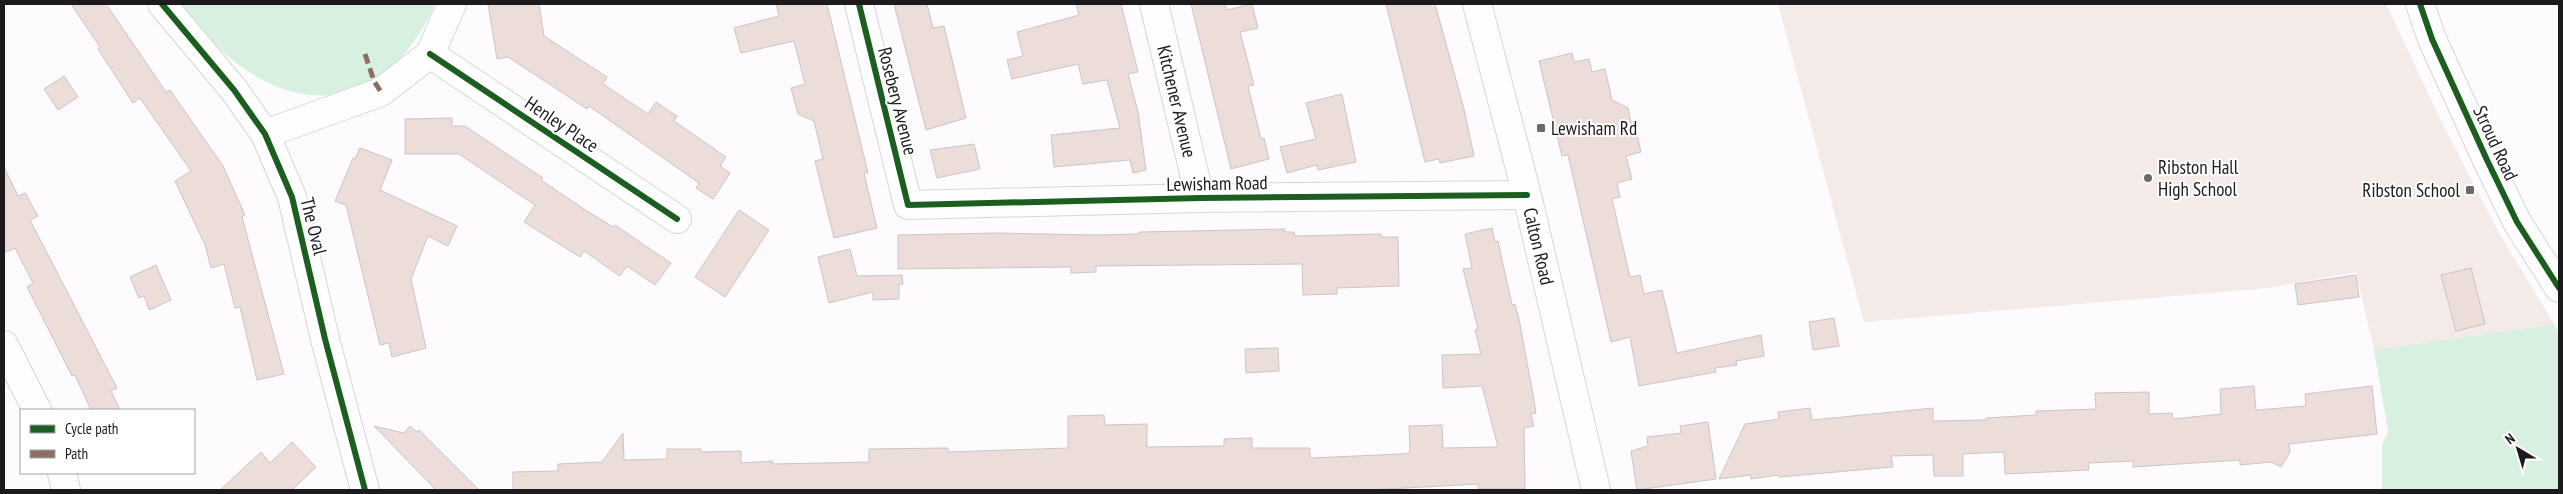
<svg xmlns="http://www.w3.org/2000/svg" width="2563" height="494" viewBox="0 0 2563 494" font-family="'PT Sans Narrow',sans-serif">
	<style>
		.education { fill: #f4ebe9 }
		.green { fill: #d8f0e0 }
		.building { fill: #ecddd9; stroke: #c8c6c7 }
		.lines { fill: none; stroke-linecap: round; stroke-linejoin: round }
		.street-casing { stroke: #d7d5d7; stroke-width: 30 }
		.secondary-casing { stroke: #d7d5d7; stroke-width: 30 }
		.street { stroke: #fffeff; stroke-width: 28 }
		.secondary { stroke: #fffeff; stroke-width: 28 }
		.quiet { stroke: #8d6e63; stroke-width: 5; stroke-dasharray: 10 5; stroke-linecap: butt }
		.cycleway-casing { stroke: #fff; stroke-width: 9 }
		.cycleway { stroke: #1b5e20; stroke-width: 6 }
		.poi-dot { fill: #6b696b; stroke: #fff; stroke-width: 2 }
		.labels { text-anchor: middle; stroke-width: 4; stroke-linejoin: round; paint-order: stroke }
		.street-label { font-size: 19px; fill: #1c1a1c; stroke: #fff }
		.poi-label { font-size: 19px; fill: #1c1a1c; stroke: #fff; text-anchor: start }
	</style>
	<rect width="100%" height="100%" fill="#fdfbfe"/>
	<polygon class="education" points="1778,4 2386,4 2442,123 2499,233 2554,324 2374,350 2356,272 2269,288 1864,322"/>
	<g class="green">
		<path d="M181 4H435C374 141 254 110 181 4Z"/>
		<polygon points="2554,324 2559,333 2559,490 2382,490 2382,445 2388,431 2374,350"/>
	</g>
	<g class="building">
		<polygon points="71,4 106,4 166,92 170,90 223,166 245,215 242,217 284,374 257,380 240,307 235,308 224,264 211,268 205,245 175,181 191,171 140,98 133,103 98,49 100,47"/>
		<polygon points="488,4 539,4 544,36 607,77 603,84 648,114 656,102 677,116 674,121 726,157 720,166 730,173 713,199 696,188 699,183 589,106 587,109 508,57 497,59"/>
		<polygon points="776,4 827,4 868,173 864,173 877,228 834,238 815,161 823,159 814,121 798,114 791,88 805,84 794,41 741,53 734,28 779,16"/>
		<polygon points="894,4 927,4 933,28 944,26 966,118 926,130"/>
		<polygon points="1076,4 1121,4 1138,72 1128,74 1138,112 1146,170 1133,173 1130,160 1054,167 1051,135 1120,128 1107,80 1083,84 1078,64 1012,79 1007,60 1023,56 1017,32 1079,15"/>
		<polygon points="1191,4 1225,4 1227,10 1252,4 1258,28 1240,32 1254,85 1248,86 1261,139 1264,138 1269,159 1231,169"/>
		<polygon points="1386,4 1435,4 1464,109 1474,156 1440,163 1439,159 1425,162"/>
		<polygon points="1572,53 1574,62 1589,59 1592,72 1605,69 1612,100 1628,108 1633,131 1636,130 1641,152 1626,156 1632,179 1617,183 1620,197 1612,199 1630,277 1640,275 1644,294 1662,290 1677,353 1761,335 1764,356 1736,361 1737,365 1715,368 1716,372 1639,386 1630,337 1611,342 1568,155 1562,156 1539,61"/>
		<polygon points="64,76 78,97 58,110 44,89"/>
		<polygon points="1342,94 1356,162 1318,170 1317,165 1287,173 1280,147 1316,139 1306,103"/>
		<polygon points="452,118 452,126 465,126 543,178 541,180 587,211 613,227 615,225 671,263 655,285 627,266 620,276 584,251 580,257 524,222 535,205 459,154 405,154 405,119"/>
		<polygon points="974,144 980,169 937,178 930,150"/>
		<polygon points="360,148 392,160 380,190 457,226 448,246 428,236 411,279 426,348 392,357 389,343 380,345 346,205 335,201 353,158 355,159"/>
		<polygon points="4,167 18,196 25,193 38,216 30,220 117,388 111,391 120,410 91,410 75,375 72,376 27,287 33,283 15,248 4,253"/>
		<polygon points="739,210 769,230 725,297 695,277"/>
		<polygon points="1492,228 1495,242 1498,241 1512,305 1515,304 1519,319 1534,400 1536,413 1531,414 1534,426 1524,428 1525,489 1478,489 1478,484 1369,490 513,490 513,472 558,471 558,464 602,462 623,433 624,460 667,459 667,449 701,449 701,452 741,451 741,463 773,461 773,464 869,462 869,449 948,448 948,452 1068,448 1068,416 1104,415 1105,425 1147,424 1147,447 1224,446 1224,439 1252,438 1252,448 1310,448 1310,458 1401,454 1410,453 1409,426 1442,425 1443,448 1498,447 1482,386 1443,388 1442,355 1481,354 1475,330 1478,329 1463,269 1472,268 1465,234"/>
		<polygon points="1285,229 1285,232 1294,232 1295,236 1381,234 1381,237 1398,237 1399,286 1337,288 1337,294 1303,295 1302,264 1096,266 1096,272 1071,273 1071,267 898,269 898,235 996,233 1096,235 1139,234 1139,232"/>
		<polygon points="850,249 857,276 902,275 903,284 899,285 899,299 873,300 873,292 829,303 818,257"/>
		<polygon points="156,265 171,300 149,310 144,296 139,298 130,277"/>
		<polygon points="2471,268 2485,324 2456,331 2441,275"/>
		<polygon points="2356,275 2359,297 2298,305 2295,284"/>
		<polygon points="1834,318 1839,346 1813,350 1809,322"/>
		<polygon points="1278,348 1279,371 1246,373 1245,349"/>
		<polygon points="2254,386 2256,410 2306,406 2305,394 2372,386 2377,434 2289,444 2290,452 2281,467 2271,462 2240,465 2240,460 2133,467 2133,461 2088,463 2089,470 2005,474 2004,452 1963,454 1963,476 1934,476 1933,455 1891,456 1893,467 1779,477 1778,475 1751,479 1751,475 1719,479 1745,424 1779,419 1778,412 1810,408 1812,420 1933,408 1933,421 1986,420 1986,418 2036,415 2036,411 2096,409 2095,393 2149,392 2149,414 2172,413 2173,419 2221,414 2220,389"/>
		<polygon points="1708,422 1716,479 1637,490 1631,451 1648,446 1647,437 1681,433 1680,426"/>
		<polygon points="374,426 404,433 410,426 417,432 419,430 479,490 436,490"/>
		<polygon points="292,442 316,467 292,490 220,490 261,452 270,463"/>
	</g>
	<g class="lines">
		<defs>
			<g id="street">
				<polyline points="162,4 234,90 265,134 292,197 325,339 365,490"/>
				<polyline points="859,4 908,205 1200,198 1527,195"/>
				<path id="s1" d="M1154 4 1200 198"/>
				<path id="s2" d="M1477 4 1527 195 1596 490"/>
				<polyline points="430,54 677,219"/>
				<polyline points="265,134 381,92 430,54 452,4"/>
				<polyline points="4,345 37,410"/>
				<polyline points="62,473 66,490"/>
			</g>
			<polyline id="secondary" points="2420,4 2432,39 2487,160 2517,222 2559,288"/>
		</defs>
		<use href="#street" class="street-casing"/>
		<use href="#secondary" class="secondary-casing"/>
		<use href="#street" class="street"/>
		<use href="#secondary" class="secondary"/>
		<polyline class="quiet" points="365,54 374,81 381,92"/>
		<defs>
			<g id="cycleway">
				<polyline points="162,4 234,90 265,134 292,197 325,339 365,490"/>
				<polyline points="859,4 908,205 1200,198 1527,195"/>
				<polyline points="2420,4 2432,39 2487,160 2517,222 2559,288"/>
				<polyline points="430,54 677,219"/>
			</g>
		</defs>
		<use href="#cycleway" class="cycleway-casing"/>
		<use href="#cycleway" class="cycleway"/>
	</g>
	<g class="poi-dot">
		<rect x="1536" y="123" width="10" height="10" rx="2.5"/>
		<circle cx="2148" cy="178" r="5"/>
		<rect x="2465" y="185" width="10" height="10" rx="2.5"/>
	</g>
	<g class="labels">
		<g class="street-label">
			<text transform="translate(898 101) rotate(76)" y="7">Rosebery Avenue</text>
			<text dy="7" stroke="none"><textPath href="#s1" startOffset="100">Kitchener Avenue</textPath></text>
			<text transform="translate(562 124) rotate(34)" y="7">Henley Place</text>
			<text transform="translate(2496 143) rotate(65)" y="7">Stroud Road</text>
			<text transform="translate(1217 183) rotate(-1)" y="7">Lewisham Road</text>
			<text transform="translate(314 226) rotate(76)" y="7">The Oval</text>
			<text dy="7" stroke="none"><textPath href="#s2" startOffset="250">Calton Road</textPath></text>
		</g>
		<g class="poi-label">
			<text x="1551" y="135">Lewisham Rd</text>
			<text x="2158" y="174">Ribston Hall<tspan x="2158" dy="22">High School</tspan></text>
			<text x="2460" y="197" text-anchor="end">Ribston School</text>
		</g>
	</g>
	<rect width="2563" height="494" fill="none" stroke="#1c1a1c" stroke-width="10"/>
	<rect x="20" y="409" width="175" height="65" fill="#ffffff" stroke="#a4a3a4"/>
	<rect x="30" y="425" width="25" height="8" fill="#1b5e20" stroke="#a4a3a4"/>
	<text x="65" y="434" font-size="15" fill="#1c1a1c">Cycle path</text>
	<rect x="30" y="450" width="25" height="8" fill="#8d6e63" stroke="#a4a3a4"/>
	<text x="65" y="459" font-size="15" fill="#1c1a1c">Path</text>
	<g transform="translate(2518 449) rotate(322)" stroke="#ffffff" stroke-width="4" paint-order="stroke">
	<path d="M0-4L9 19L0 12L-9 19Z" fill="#1c1a1c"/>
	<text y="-8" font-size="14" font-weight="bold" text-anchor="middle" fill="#1c1a1c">N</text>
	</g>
</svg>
